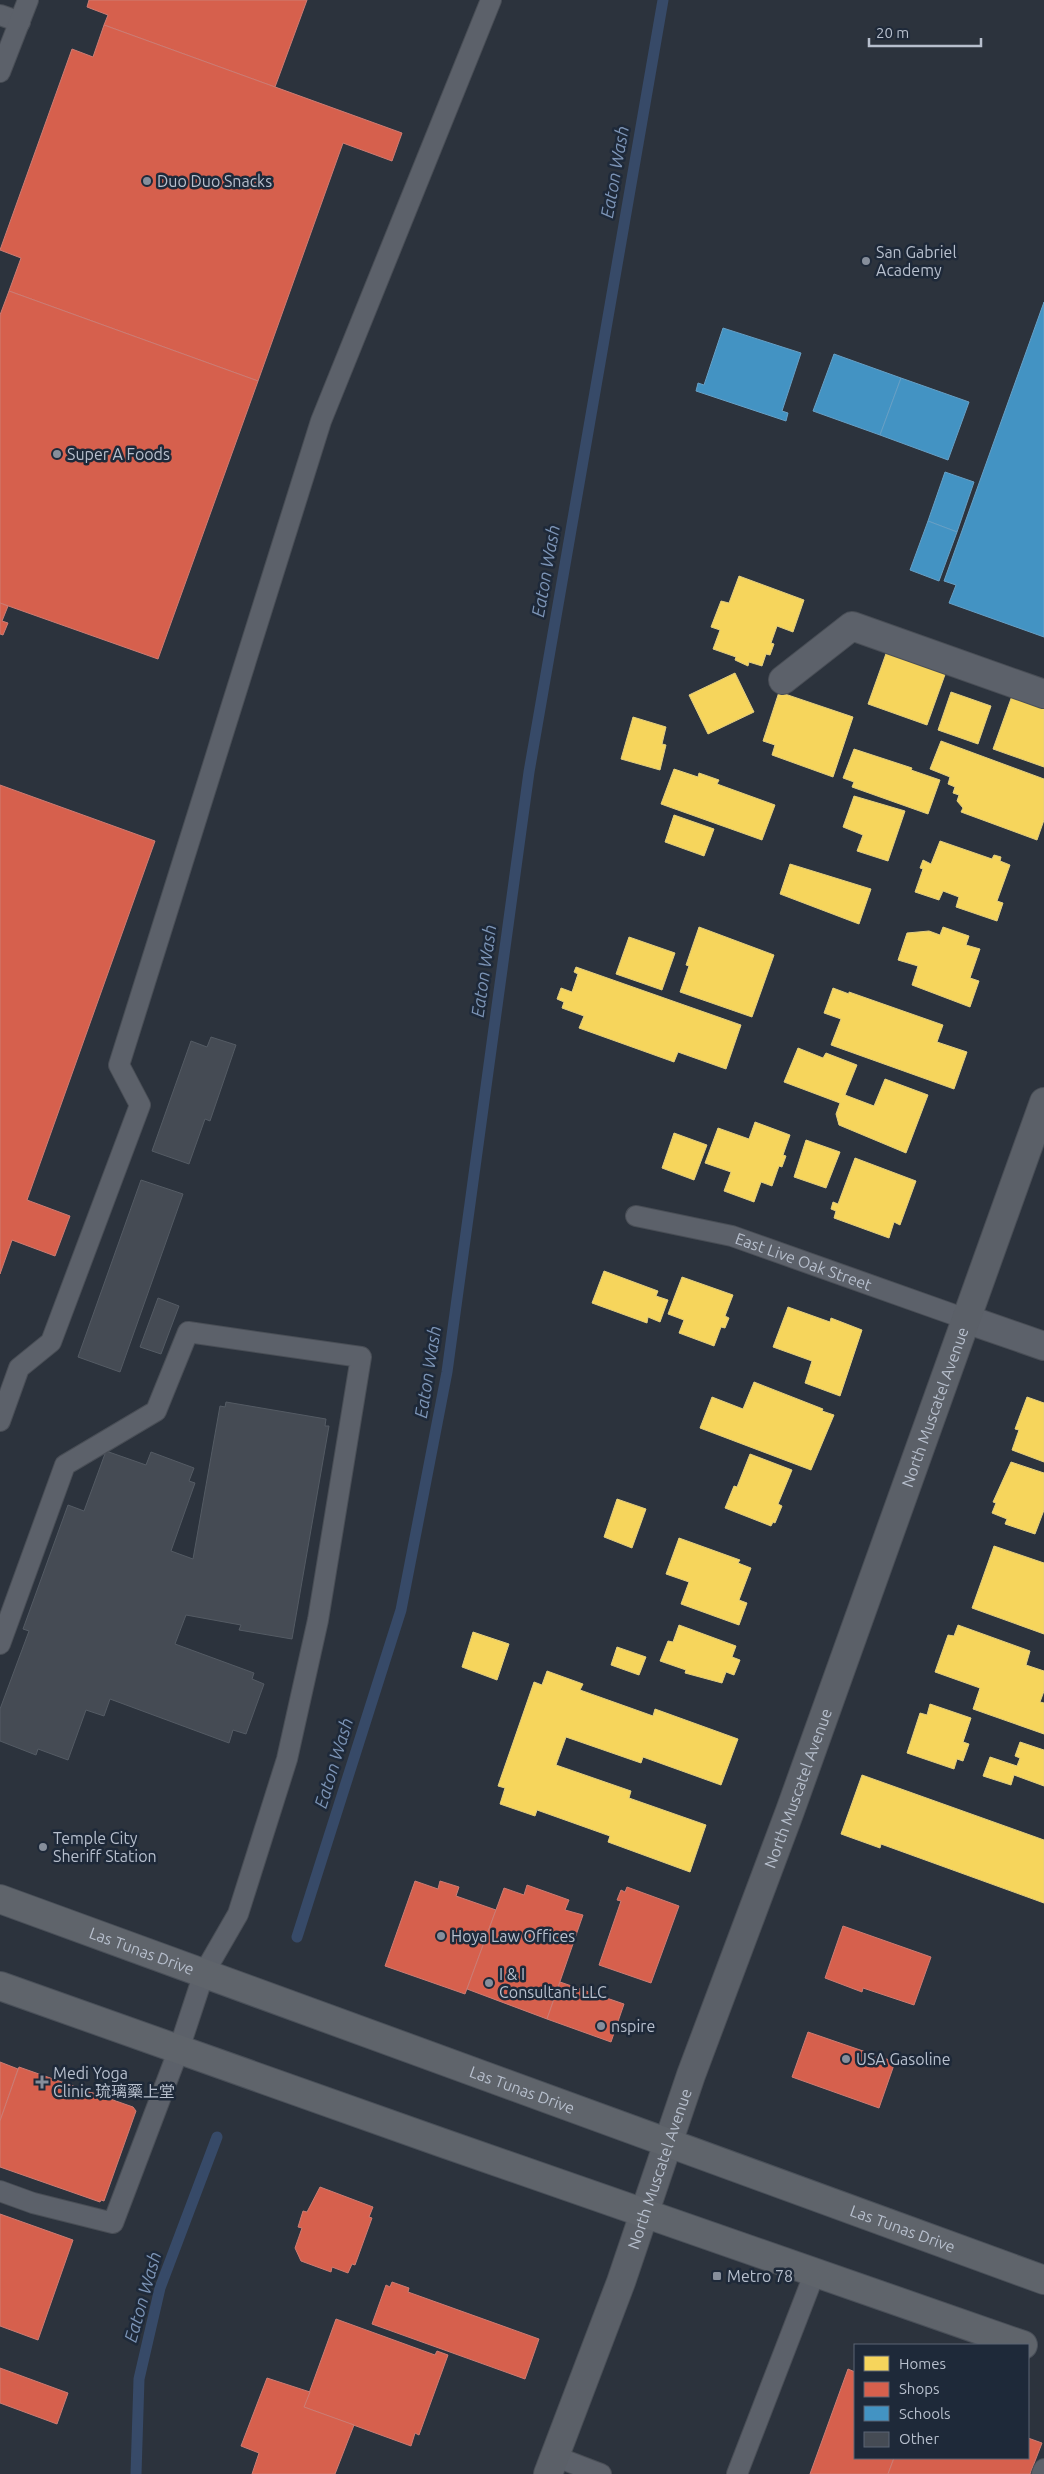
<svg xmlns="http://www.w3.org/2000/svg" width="1044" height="2474" viewBox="0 0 1044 2474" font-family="Ubuntu,'Noto Sans SC',sans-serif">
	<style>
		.homes { fill: #f6d55c; stroke: #e3ce7e }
		.shops { fill: #d6604d; stroke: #cd7c73 }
		.schools { fill: #4393c3; stroke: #66a0c6 }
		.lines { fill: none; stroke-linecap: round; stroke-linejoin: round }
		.stream { stroke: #374a68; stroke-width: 11 }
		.building { fill: #454b54; stroke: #545b64 }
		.lane-casing { stroke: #494e56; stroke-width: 22 }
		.street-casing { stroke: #494e56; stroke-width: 30 }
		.secondary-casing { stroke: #494e56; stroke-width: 30 }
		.primary-casing { stroke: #4a5059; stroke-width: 30 }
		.lane { stroke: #5c616a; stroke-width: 20 }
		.street { stroke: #5c616a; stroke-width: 28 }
		.secondary { stroke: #5b6068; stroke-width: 28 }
		.primary { stroke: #5f646b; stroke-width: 28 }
		.poi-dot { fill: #868e9b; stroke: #1e2939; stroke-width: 2 }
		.labels { text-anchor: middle; stroke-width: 5; stroke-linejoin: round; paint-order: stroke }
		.poi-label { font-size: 16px; fill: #b7bfcd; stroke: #1e2939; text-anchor: start }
		.street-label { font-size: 16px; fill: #b7bfcd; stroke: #1e2939 }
		.water-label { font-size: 18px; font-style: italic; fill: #7c94b6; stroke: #1e2939 }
	</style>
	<rect width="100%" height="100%" fill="#2c333d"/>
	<g class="homes">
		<polygon points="739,576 804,600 793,632 777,626 771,643 774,644 770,655 766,654 762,666 749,662 748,666 735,660 736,657 713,649 720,630 711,627 721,601 729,603"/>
		<polygon points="888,648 947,669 927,725 868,704"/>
		<polygon points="735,673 754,712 708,734 689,695"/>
		<polygon points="779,692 853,717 833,777 772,755 775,745 763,741"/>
		<polygon points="951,692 991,706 978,744 938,730"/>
		<polygon points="1013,693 1044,704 1044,767 993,749"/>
		<polygon points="633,717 666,727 662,744 666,745 660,770 621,759"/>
		<polygon points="941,741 1044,779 1044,820 1037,840 961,812 963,808 957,801 959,795 953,793 955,787 948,784 950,777 930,769"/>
		<polygon points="854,749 912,768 911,770 940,780 928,814 852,787 854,782 843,778"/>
		<polygon points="674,769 698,777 699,773 719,780 717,784 775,805 762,840 661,804"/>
		<polygon points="854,796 905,811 888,861 857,851 863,835 843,827"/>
		<polygon points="674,815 714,829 704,856 665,842"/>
		<polygon points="940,841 992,859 994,855 1001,857 1000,861 1010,865 997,901 1003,903 997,921 956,907 959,897 943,891 939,900 915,892 923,869 920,868 923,860 931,864"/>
		<polygon points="790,864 871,889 859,924 780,894"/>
		<polygon points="699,927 774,955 752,1017 680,992 689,966 686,965"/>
		<polygon points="943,927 969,936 966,945 980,949 970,978 979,981 970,1007 912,985 918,966 898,960 907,933 929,931 940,935"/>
		<polygon points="629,937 675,953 662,990 616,974"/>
		<polygon points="576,967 741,1025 726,1069 678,1052 674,1062 579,1028 584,1016 562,1008 564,1002 557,999 561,988 572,992 578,974 574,972"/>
		<polygon points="833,988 849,994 849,992 943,1025 937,1042 967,1052 954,1089 831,1045 841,1019 824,1013"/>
		<polygon points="798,1048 823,1058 826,1053 857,1065 845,1095 874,1106 885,1079 928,1095 906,1153 839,1125 836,1114 840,1103 784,1082"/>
		<polygon points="755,1122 790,1135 783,1155 786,1156 782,1167 779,1166 772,1186 761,1182 754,1202 724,1191 731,1172 705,1163 718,1128 749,1139"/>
		<polygon points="674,1133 707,1145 694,1180 662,1168"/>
		<polygon points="806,1140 840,1152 826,1188 794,1177"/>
		<polygon points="855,1158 916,1181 900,1225 894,1222 889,1238 834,1218 836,1211 831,1209 833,1202 838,1204"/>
		<polygon points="604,1271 658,1291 656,1296 668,1300 660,1322 648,1317 647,1323 592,1303"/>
		<polygon points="682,1277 733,1295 725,1316 729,1318 725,1328 721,1327 714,1346 679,1333 684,1320 668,1314"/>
		<polygon points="788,1307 830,1322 831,1318 862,1330 840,1396 805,1383 812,1361 773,1347"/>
		<polygon points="754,1382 823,1409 822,1411 834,1415 811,1470 700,1428 712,1397 743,1409"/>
		<polygon points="1027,1397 1044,1403 1044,1462 1012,1450 1019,1430 1015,1429"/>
		<polygon points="750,1454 792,1470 778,1504 782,1506 775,1523 773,1522 771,1526 725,1508 734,1486 737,1487"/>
		<polygon points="1011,1462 1044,1473 1044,1510 1035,1534 1005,1524 1007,1519 992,1513 996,1503 993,1502"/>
		<polygon points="617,1499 646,1509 632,1548 604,1537"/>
		<polygon points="679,1538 740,1560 738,1563 751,1568 739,1600 747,1603 739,1625 681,1604 689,1582 666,1574"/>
		<polygon points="994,1546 1044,1563 1044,1634 972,1608"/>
		<polygon points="679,1625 736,1646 732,1657 740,1660 734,1675 726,1672 722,1683 685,1673 686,1670 660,1661 668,1641 673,1642"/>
		<polygon points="958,1625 1030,1651 1026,1665 1044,1671 1044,1691 1040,1702 1044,1703 1044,1734 973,1709 980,1688 935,1672 948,1635 954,1636"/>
		<polygon points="473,1632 509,1644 497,1680 462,1667"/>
		<polygon points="617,1647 646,1657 639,1675 611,1665"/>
		<polygon points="547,1671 583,1684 580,1690 653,1716 655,1709 738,1739 721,1785 643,1757 641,1763 566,1737 556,1765 631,1791 629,1798 706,1825 690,1872 608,1842 610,1836 537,1810 535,1816 500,1804 505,1788 498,1786 534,1682 542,1685"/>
		<polygon points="930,1704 971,1718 963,1742 969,1744 963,1761 957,1759 954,1769 907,1753 920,1713 927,1715"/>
		<polygon points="1020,1742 1044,1750 1044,1786 1014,1775 1011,1785 983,1776 990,1757 1017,1766 1020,1758 1015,1756"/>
		<polygon points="862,1775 1044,1840 1044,1903 881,1844 880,1848 841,1834"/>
	</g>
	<g class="shops">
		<polygon points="89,0 307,0 275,87 104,25 108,15 87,7"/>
		<polygon points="104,25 402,133 392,161 343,143 258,381 9,291 21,258 0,250 72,49 93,57"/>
		<polygon points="9,291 258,381 158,659 0,603 0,315"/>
		<polygon points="0,603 8,606 2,621 8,623 3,635 0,634"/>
		<polygon points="0,785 155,841 27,1200 70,1216 55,1256 12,1240 0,1274"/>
		<polygon points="415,1881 438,1889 440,1881 459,1887 456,1896 496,1910 465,1994 385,1966"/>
		<polygon points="527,1885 569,1900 565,1910 583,1915 547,2019 467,1989 504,1888 524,1895"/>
		<polygon points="627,1887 679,1906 651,1983 599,1965 621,1901 617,1900 621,1890 625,1892"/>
		<polygon points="843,1926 931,1957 914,2005 863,1988 862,1992 825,1978"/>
		<polygon points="560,1982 624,2004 611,2042 547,2019"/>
		<polygon points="808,2032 895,2062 879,2108 792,2077"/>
		<polygon points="0,2062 18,2069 0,2121"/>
		<polygon points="19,2067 133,2107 136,2111 104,2201 101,2200 100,2202 0,2167 0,2121"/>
		<polygon points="320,2187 373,2207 369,2217 372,2218 355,2265 352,2264 348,2273 332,2267 331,2272 301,2261 295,2248 302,2228 298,2227 303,2211 307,2212"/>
		<polygon points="0,2214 73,2240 38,2340 0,2326"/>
		<polygon points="392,2282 409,2288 408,2292 539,2339 525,2379 372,2324 386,2285 390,2287"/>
		<polygon points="336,2319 435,2355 437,2351 448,2355 419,2435 415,2433 411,2446 304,2407"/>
		<polygon points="0,2368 68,2393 57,2424 0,2403"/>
		<polygon points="848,2369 855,2372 855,2458 894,2458 888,2474 810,2474"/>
		<polygon points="267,2378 310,2392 304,2407 354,2425 335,2474 252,2474 259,2453 241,2446"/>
		<polygon points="1028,2438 1042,2443 1030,2474 888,2474 894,2458 1028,2458"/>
	</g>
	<g class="schools">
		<polygon points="1044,302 1044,637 949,603 956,585 944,581"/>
		<polygon points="723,328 801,353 782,411 788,413 786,421 696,391 698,383 704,385"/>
		<polygon points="834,354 901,378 880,435 813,411"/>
		<polygon points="901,378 969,402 948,460 880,435"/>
		<polygon points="945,472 974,482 957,532 928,521"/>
		<polygon points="928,521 957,532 939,581 910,570"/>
	</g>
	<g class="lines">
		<g class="stream">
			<polyline points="297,1937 401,1610 447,1372 529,772 663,0"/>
			<polyline points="136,2474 139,2379 160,2288 217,2137"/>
		</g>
	</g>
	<g class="building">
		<polygon points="211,1037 236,1045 210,1121 205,1119 189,1164 152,1151 191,1041 207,1047"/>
		<polygon points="141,1180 183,1194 120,1372 78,1357"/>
		<polygon points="158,1298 179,1306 161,1354 140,1347"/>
		<polygon points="226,1402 326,1419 325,1426 329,1426 292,1639 239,1630 241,1625 186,1615 175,1644 254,1673 252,1679 264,1684 246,1734 233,1730 229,1743 110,1699 104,1716 86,1710 68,1760 38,1749 36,1755 0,1741 0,1709 29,1631 23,1629 68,1505 84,1511 106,1451 146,1465 151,1452 194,1468 189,1481 195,1483 171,1551 193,1559 220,1406 225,1407"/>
	</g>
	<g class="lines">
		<defs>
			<g id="lane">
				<polyline points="0,15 20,22"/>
				<polyline points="0,72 28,0"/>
				<path id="s1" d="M636 1216 732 1236 966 1319"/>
				<polyline points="0,1421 19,1368 51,1342 140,1105 119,1065 321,421 491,0"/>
				<polyline points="0,1644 65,1465 156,1411 188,1332 361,1357 318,1620 287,1759 238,1914 204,1973 179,2049 113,2223 33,2203 0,2191"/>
				<polyline points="554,2456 601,2474"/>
				<polyline points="737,2474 815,2272"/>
				<polyline points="1042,2474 1044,2469"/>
			</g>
			<g id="street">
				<polyline points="783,680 852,626 1044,694"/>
				<polyline points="966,1319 1044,1346"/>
			</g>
			<g id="secondary">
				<path id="s2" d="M548 2474 621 2282 691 2075 790 1811 1044 1102"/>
			</g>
			<g id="primary">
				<path id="s3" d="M0 1899 1044 2280"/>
				<polyline points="0,1986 440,2142 1023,2345"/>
			</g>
		</defs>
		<use href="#lane" class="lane-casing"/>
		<use href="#street" class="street-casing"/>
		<use href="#secondary" class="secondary-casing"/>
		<use href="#primary" class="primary-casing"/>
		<use href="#lane" class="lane"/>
		<use href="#street" class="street"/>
		<use href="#secondary" class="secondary"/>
		<use href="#primary" class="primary"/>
	</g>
	<g class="poi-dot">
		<circle cx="147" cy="181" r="5"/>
		<circle cx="866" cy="261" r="5"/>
		<circle cx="57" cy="454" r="5"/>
		<circle cx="43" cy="1847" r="5"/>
		<circle cx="441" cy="1936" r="5"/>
		<circle cx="489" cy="1983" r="5"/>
		<circle cx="601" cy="2026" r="5"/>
		<circle cx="846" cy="2059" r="5"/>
		<path d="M39.5 2074.5h5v5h5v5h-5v5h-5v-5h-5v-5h5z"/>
		<rect x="712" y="2271" width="10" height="10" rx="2.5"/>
	</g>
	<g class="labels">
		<g class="poi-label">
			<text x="157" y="187">Duo Duo Snacks</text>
			<text x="876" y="258">San Gabriel<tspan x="876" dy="18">Academy</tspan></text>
			<text x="67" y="460">Super A Foods</text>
			<text x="53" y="1844">Temple City<tspan x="53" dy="18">Sheriff Station</tspan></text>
			<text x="451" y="1942">Hoya Law Offices</text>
			<text x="499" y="1980">I &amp; I<tspan x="499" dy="18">Consultant LLC</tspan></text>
			<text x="611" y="2032">nspire</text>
			<text x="856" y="2065">USA Gasoline</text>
			<text x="53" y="2079">Medi Yoga<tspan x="53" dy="18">Clinic 琉璃藥上堂</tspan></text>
			<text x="727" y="2282">Metro 78</text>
		</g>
		<g class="street-label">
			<text dy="6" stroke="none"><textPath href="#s1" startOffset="174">East Live Oak Street</textPath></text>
			<text dy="6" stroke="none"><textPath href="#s2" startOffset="1135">North Muscatel Avenue</textPath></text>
			<text dy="6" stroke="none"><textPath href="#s2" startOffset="730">North Muscatel Avenue</textPath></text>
			<text dy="6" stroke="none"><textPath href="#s3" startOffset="151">Las Tunas Drive</textPath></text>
			<text dy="6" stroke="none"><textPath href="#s3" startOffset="556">Las Tunas Drive</textPath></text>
			<text dy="6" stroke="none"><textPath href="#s2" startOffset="325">North Muscatel Avenue</textPath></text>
			<text dy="6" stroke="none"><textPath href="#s3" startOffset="961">Las Tunas Drive</textPath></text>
		</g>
		<g class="water-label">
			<text transform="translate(615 172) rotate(-80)" y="6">Eaton Wash</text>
			<text transform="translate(546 571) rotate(-80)" y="6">Eaton Wash</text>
			<text transform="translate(484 971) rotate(-82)" y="6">Eaton Wash</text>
			<text transform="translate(428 1372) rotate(-81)" y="6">Eaton Wash</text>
			<text transform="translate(334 1763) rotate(-73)" y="6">Eaton Wash</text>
			<text transform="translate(143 2297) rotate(-74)" y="6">Eaton Wash</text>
		</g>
	</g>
	<rect x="854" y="2344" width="175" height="115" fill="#1e2939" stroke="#5b6574"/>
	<rect x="864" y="2356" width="25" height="15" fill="#f6d55c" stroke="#5b6574"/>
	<text x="899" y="2369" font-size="15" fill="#b7bfcd">Homes</text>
	<rect x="864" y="2382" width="25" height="15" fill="#d6604d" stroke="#5b6574"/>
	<text x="899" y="2394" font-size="15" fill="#b7bfcd">Shops</text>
	<rect x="864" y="2406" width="25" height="15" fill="#4393c3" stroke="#5b6574"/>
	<text x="899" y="2419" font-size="15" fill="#b7bfcd">Schools</text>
	<rect x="864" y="2432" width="25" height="15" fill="#454b54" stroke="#5b6574"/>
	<text x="899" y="2444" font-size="15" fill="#b7bfcd">Other</text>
	<path d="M869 38v8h112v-8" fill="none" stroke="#b7bfcd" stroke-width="2.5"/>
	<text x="876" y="38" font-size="15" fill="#b7bfcd" stroke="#1e2939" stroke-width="4" paint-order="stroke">20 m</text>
</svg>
